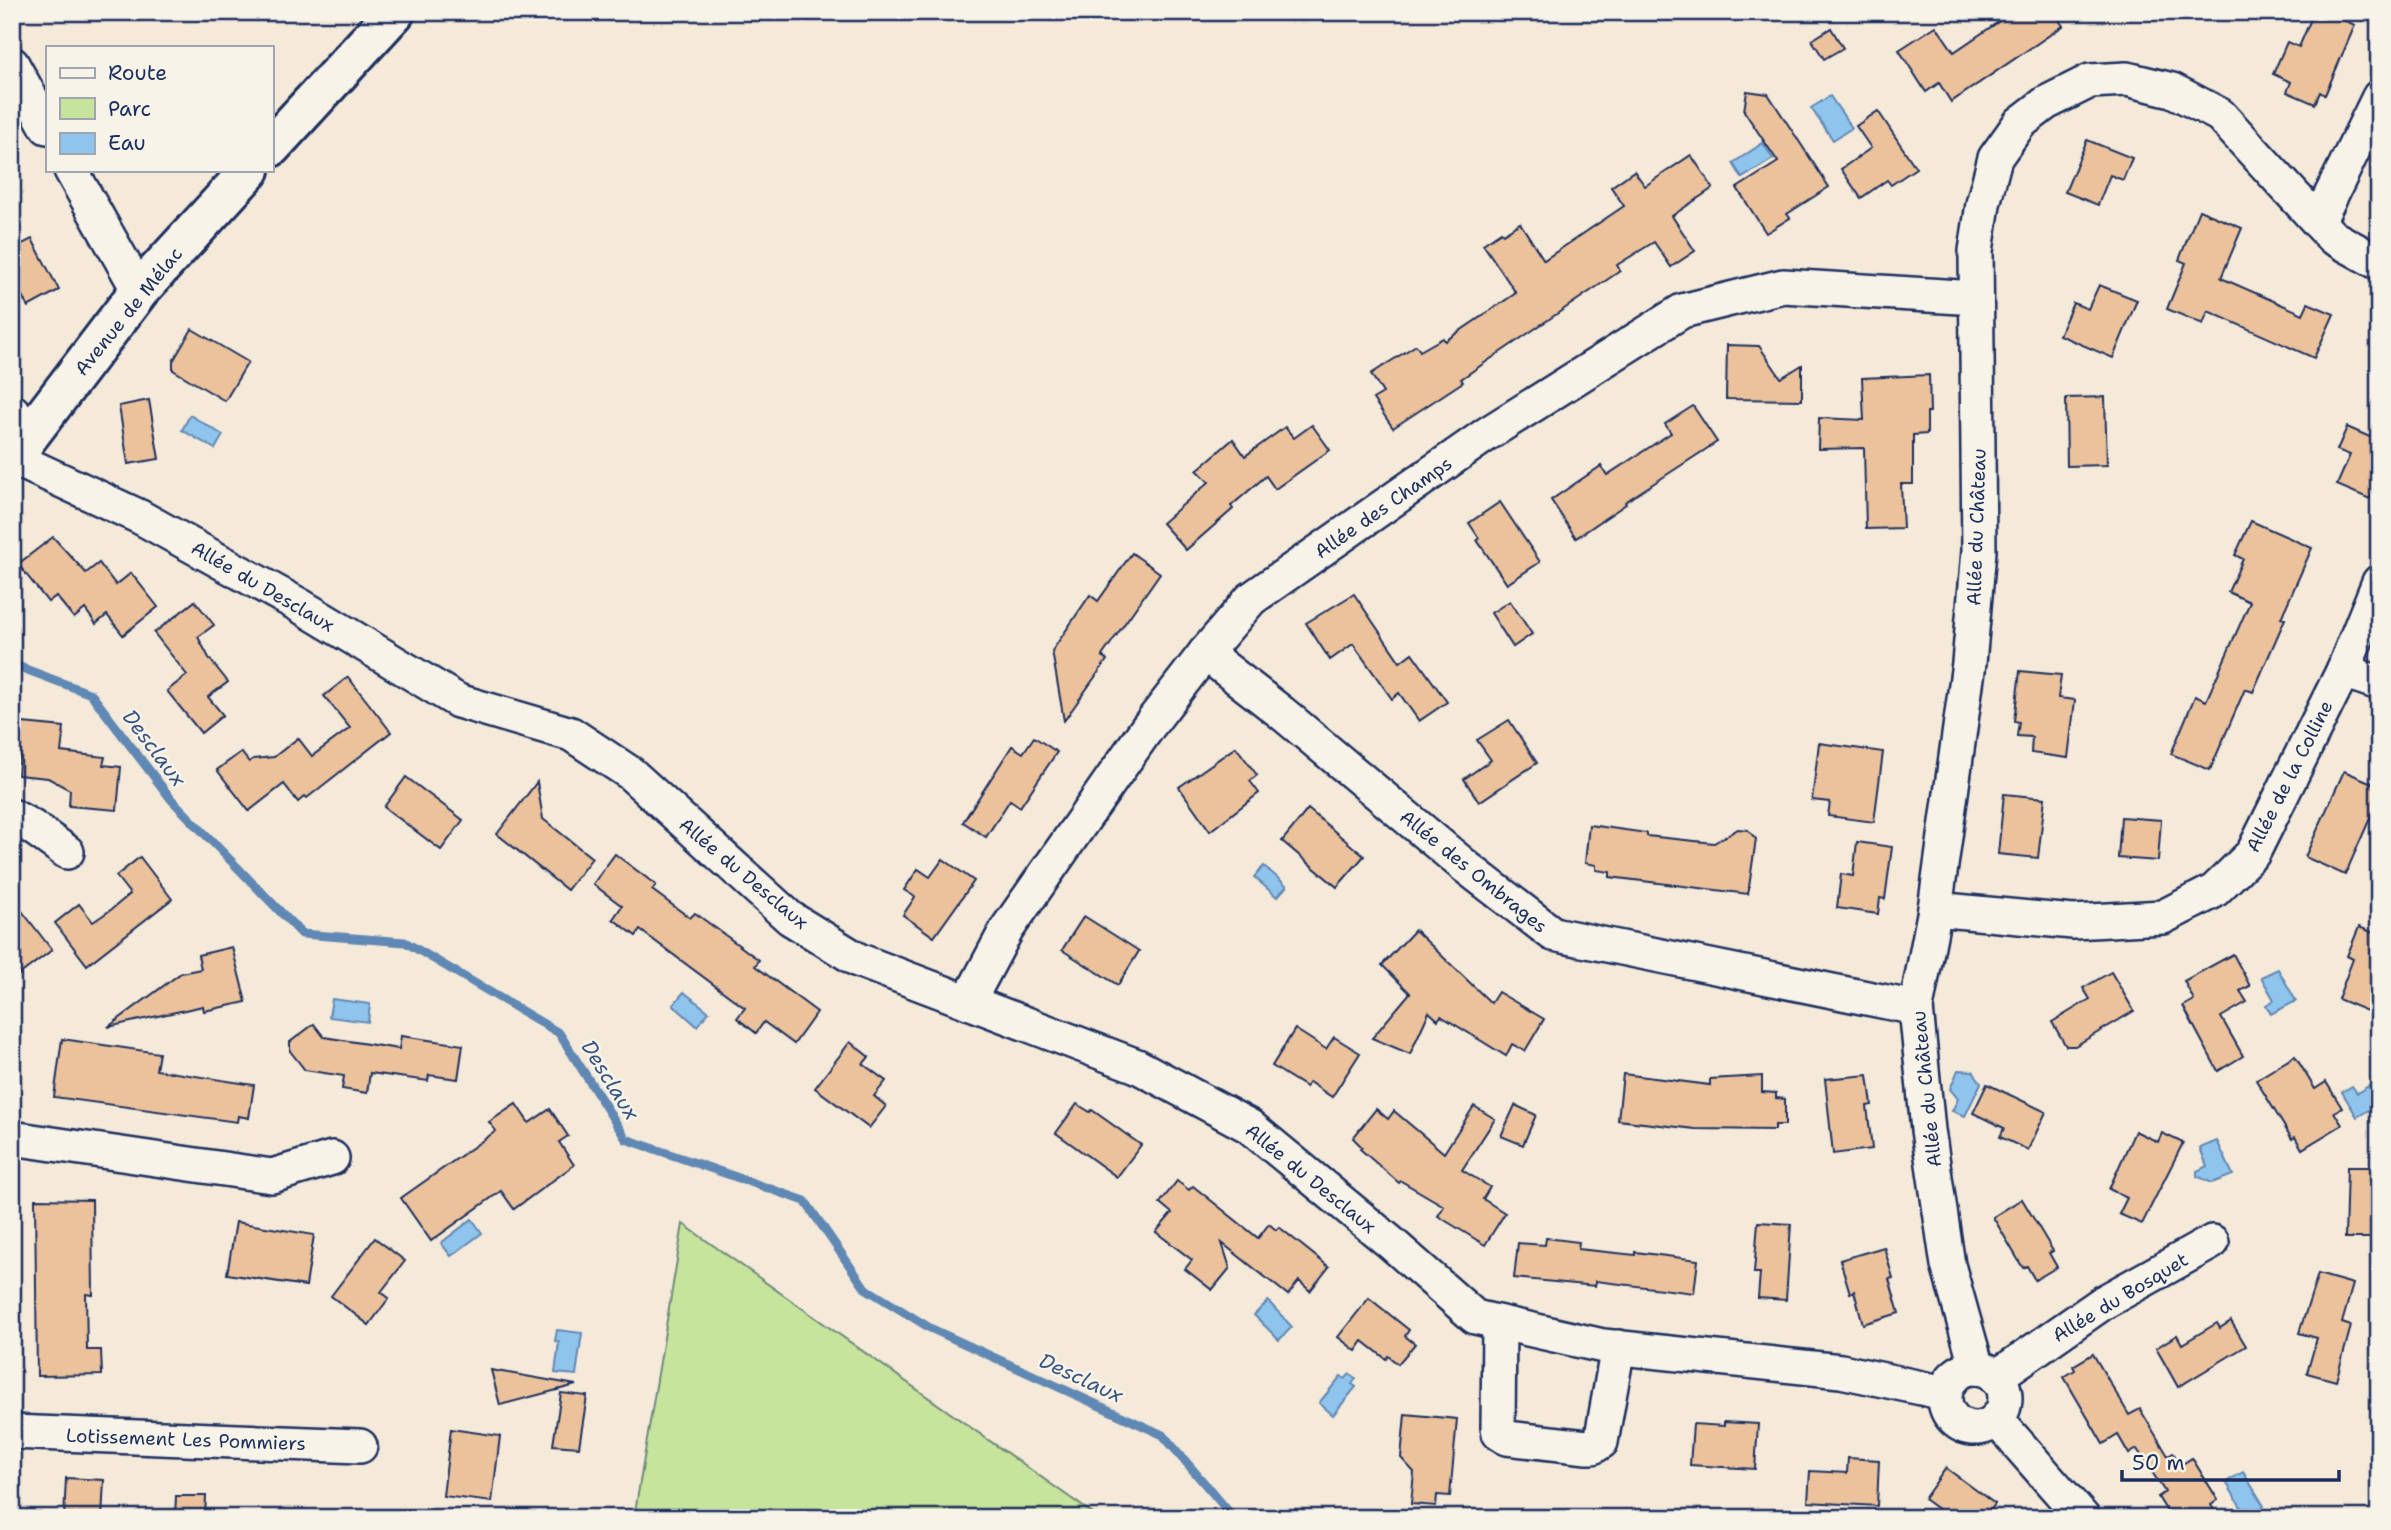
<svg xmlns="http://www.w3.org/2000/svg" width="2391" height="1530" viewBox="0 0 2391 1530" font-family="'Shantell Sans',sans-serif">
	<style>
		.green { fill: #c6e49c; stroke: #708a7d; stroke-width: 2 }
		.water { fill: #8fc4ed; stroke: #6188b4; stroke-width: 2 }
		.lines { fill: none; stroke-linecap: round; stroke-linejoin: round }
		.stream { stroke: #6188b4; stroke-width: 9 }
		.building { fill: #ebc29b; stroke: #1b2f5e; stroke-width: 2 }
		.minor-casing { stroke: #1b2f5e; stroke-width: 38 }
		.tertiary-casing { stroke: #1b2f5e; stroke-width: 44 }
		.minor { stroke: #f7f3e8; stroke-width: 33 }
		.tertiary { stroke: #f7f3e8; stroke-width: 38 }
		.labels { text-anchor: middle; stroke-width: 5; stroke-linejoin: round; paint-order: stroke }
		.street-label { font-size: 19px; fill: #1b2f5e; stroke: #f7f3e8 }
		.water-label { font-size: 21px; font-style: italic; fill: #385482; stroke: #f7f3e8 }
	</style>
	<rect width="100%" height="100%" fill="#f5e9d9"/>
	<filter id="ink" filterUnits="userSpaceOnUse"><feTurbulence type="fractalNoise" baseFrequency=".0143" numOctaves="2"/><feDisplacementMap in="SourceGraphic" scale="14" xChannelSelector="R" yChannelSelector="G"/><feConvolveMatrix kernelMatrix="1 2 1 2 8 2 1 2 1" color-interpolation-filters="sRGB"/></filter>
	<g filter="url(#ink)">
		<polygon class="green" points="683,1224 1099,1518 634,1518"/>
		<g class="water">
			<polygon points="1830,96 1852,128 1833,140 1811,108"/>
			<polygon points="1763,143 1773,159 1742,178 1733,163"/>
			<polygon points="190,415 223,435 215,449 182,430"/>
			<polygon points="1264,866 1287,886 1277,897 1254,877"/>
			<polygon points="2278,969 2296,1001 2271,1014 2266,1005 2274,1000 2261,977"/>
			<polygon points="684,992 709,1012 697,1026 673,1005"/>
			<polygon points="332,999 370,1004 368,1022 329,1017"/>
			<polygon points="1958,1070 1973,1071 1981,1083 1965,1116 1952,1111 1958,1099 1950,1089"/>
			<polygon points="2378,1080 2379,1104 2357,1117 2342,1092 2352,1086 2357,1093"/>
			<polygon points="2217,1141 2233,1175 2212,1183 2197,1176 2197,1171 2207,1166 2200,1148"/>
			<polygon points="472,1219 482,1233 451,1256 441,1243"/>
			<polygon points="1268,1301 1292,1327 1279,1340 1254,1315"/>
			<polygon points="557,1330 582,1333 576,1375 555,1373 559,1342 555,1341"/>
			<polygon points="1350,1374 1356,1379 1352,1384 1356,1387 1333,1415 1319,1403 1341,1376 1345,1379"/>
			<polygon points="2243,1472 2264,1506 2247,1517 2226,1482"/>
		</g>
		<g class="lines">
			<polyline class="stream" points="12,664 91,694 171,799 302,934 405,942 559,1033 626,1139 805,1201 865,1288 930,1328 1163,1435 1234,1518"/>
		</g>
		<g class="building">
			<polygon points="2013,12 2054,12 2063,26 1951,102 1939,83 1926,92 1899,50 1936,26 1954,52"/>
			<polygon points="2314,12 2325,12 2355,25 2325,95 2320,92 2315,104 2287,92 2291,82 2273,74 2287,42 2299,47"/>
			<polygon points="1831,28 1843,48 1824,59 1812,40"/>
			<polygon points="1747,91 1768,94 1829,187 1787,214 1790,218 1766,233 1737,188 1778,162 1744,111"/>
			<polygon points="1878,111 1916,168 1891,185 1887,180 1861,198 1841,169 1871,148 1856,126"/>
			<polygon points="2087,140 2132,158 2123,180 2110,175 2098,205 2065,192"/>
			<polygon points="1691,155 1713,188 1672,216 1695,251 1671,267 1654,242 1617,265 1620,271 1461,379 1463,382 1393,428 1373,399 1383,393 1371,374 1416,345 1420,351 1443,338 1445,341 1516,293 1483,244 1501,232 1503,234 1520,223 1544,260 1624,206 1611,187 1634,171 1645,186"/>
			<polygon points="2199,210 2242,228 2221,278 2303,314 2308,303 2334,314 2314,358 2208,311 2203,324 2167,309 2186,263 2179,260"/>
			<polygon points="32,239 59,290 28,307 12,277 12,249"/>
			<polygon points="2099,285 2137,300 2113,358 2059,335 2073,303 2088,309"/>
			<polygon points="192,329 248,362 225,401 173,370 173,361"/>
			<polygon points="1727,345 1759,346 1781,378 1802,365 1802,400 1726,399"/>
			<polygon points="1929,375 1930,412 1927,412 1927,434 1913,435 1913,484 1901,484 1903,528 1866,529 1864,448 1818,449 1819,418 1864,420 1862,378"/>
			<polygon points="2105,397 2107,465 2067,466 2066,398"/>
			<polygon points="149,400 159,459 128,464 119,406"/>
			<polygon points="1693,406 1717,442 1625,502 1626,504 1576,538 1551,500 1601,466 1607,475 1671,433 1665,424"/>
			<polygon points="1312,425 1330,450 1275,489 1266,476 1231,506 1233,509 1186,550 1162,523 1209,482 1197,470 1233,439 1245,456 1285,427 1294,438"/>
			<polygon points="2347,427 2379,441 2379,479 2370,499 2337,485 2350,455 2337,450"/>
			<polygon points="1500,502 1540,562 1507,584 1477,540 1479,538 1469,523"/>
			<polygon points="2251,521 2312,548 2281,618 2285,619 2253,692 2245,689 2210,770 2171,754 2195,696 2206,701 2250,602 2228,592 2243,559 2235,555"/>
			<polygon points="53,537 86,573 99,563 116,585 131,573 158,607 123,635 107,615 96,624 85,609 74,618 56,596 48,602 18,564"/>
			<polygon points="1132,553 1160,573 1102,656 1107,660 1064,721 1052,651 1090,595 1098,601"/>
			<polygon points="1354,594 1400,662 1412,653 1447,702 1419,721 1399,693 1392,699 1353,644 1330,660 1306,623"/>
			<polygon points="195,601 214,625 198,637 209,658 228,682 208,697 223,715 201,733 167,691 187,675 154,633"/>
			<polygon points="1510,601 1532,634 1513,647 1491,613"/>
			<polygon points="2020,671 2061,675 2058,698 2075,700 2068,758 2031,753 2032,737 2017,736 2019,722 2014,721"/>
			<polygon points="348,677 391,732 307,798 305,796 298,802 284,784 249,811 217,770 241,752 249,762 253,759 274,757 298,738 312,756 350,728 324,696"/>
			<polygon points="1509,720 1537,763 1479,802 1464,779 1491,760 1477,740"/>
			<polygon points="12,722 64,727 61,752 105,757 103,765 121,767 117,810 69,806 70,790 48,778 18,775 20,751 12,751"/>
			<polygon points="1034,737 1057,752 1020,807 1010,800 986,837 963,822 1012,746 1023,753"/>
			<polygon points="1819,743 1883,752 1874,822 1828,816 1830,802 1812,800"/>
			<polygon points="1236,747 1257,775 1250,781 1259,793 1210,831 1179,787"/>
			<polygon points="2344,771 2379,786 2379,798 2345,875 2305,857"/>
			<polygon points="406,777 463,820 441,850 384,807"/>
			<polygon points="537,782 543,819 592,858 567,890 497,834"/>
			<polygon points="2004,794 2045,798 2038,858 1998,854"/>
			<polygon points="1308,809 1364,856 1337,887 1282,841"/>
			<polygon points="2121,817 2161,820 2158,861 2118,858"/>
			<polygon points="1589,825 1647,833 1647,836 1714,843 1738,829 1748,830 1756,839 1748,894 1610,877 1610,872 1596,870 1596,865 1585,863"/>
			<polygon points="1857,842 1892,847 1885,899 1880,898 1878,914 1837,908 1841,874 1853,876"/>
			<polygon points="615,854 656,885 652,890 690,918 695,913 759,960 755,966 817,1012 794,1044 764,1022 756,1033 737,1018 745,1008 640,930 636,936 613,919 622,906 593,884"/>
			<polygon points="140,857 172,899 87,965 55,923 79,904 93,922 112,909 130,894 116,876"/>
			<polygon points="943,859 974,881 934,937 903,915 915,897 904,890 918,869 930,877"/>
			<polygon points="12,898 52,950 12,980"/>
			<polygon points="1084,916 1139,951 1118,985 1062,950"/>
			<polygon points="2359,927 2379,935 2379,1016 2338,999 2353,959 2347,956"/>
			<polygon points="1415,930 1491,1003 1498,992 1544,1019 1525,1051 1512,1044 1506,1056 1441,1016 1438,1020 1429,1012 1410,1054 1372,1038 1410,993 1382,965"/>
			<polygon points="232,947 246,1002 204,1011 203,1006 108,1027 181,973 201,969 198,955"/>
			<polygon points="2233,954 2250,986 2240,991 2247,1002 2221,1017 2243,1056 2218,1071 2183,1006 2194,1000 2184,981"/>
			<polygon points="2111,972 2134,1011 2075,1046 2066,1046 2052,1022 2090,999 2083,988"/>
			<polygon points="314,1024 324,1037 399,1049 401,1036 463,1045 458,1079 429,1075 428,1081 370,1073 367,1093 342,1089 344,1076 305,1070 290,1051 290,1042"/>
			<polygon points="1295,1029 1326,1049 1334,1037 1360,1053 1332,1097 1309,1082 1306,1087 1272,1066"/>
			<polygon points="62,1039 159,1053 156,1070 254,1085 249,1118 238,1116 237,1122 54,1097"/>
			<polygon points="850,1042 869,1057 863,1064 886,1081 874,1096 886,1106 869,1128 815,1088"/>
			<polygon points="2295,1056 2315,1089 2326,1082 2342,1108 2334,1112 2342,1125 2302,1149 2295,1137 2292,1139 2256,1080"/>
			<polygon points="1623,1074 1710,1085 1710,1079 1762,1076 1762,1092 1776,1093 1776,1098 1785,1099 1785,1125 1775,1125 1775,1130 1695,1129 1618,1120"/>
			<polygon points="1868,1075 1872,1105 1867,1106 1872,1149 1833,1154 1825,1079"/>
			<polygon points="1987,1084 2046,1112 2028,1150 2000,1137 2004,1128 1973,1113"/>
			<polygon points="516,1104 529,1123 550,1109 568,1136 559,1142 574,1165 514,1209 501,1191 431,1241 401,1198 496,1131 489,1122"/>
			<polygon points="1077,1104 1090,1112 1092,1110 1141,1145 1117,1177 1056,1133"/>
			<polygon points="1515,1105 1536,1115 1523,1145 1501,1136"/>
			<polygon points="1474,1106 1495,1119 1462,1170 1490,1187 1483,1199 1505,1213 1485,1245 1438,1216 1444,1206 1401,1181 1399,1183 1360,1149 1362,1147 1353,1138 1376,1109 1388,1119 1394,1111 1444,1153"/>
			<polygon points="2135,1131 2158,1142 2162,1133 2183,1143 2142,1224 2119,1214 2127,1198 2109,1189"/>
			<polygon points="2347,1167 2379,1167 2379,1238 2345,1238"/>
			<polygon points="1177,1181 1189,1190 1193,1186 1258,1238 1269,1224 1276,1230 1279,1227 1329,1267 1310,1291 1299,1281 1288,1295 1222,1243 1230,1268 1212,1290 1185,1269 1192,1260 1156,1232 1172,1213 1160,1203"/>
			<polygon points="35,1199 92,1200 93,1295 86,1294 87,1350 101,1350 102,1375 37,1376"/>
			<polygon points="2022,1199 2053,1251 2049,1253 2057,1267 2035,1280 2027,1266 2023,1268 1993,1217"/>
			<polygon points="236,1222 314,1235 306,1286 227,1274"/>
			<polygon points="1758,1222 1791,1224 1786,1300 1758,1298 1760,1273 1754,1273"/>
			<polygon points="375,1238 405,1261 381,1292 389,1298 369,1325 331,1296"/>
			<polygon points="1546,1238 1579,1242 1578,1249 1635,1255 1635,1252 1698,1260 1694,1293 1596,1281 1595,1286 1514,1278 1518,1243 1545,1245"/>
			<polygon points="1884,1247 1893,1278 1889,1279 1899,1313 1863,1324 1854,1291 1850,1293 1840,1260"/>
			<polygon points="2318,1274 2353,1284 2342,1323 2351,1326 2336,1381 2307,1373 2317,1338 2299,1333"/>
			<polygon points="1369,1298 1409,1330 1405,1336 1415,1344 1398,1364 1388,1356 1386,1359 1363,1341 1356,1351 1338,1337"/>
			<polygon points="2231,1321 2246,1346 2178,1387 2156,1348 2177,1335 2182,1344 2217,1323 2220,1328"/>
			<polygon points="2093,1354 2129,1415 2140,1409 2168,1456 2173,1453 2181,1465 2192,1458 2218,1500 2211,1505 2219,1518 2171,1518 2158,1497 2165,1492 2137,1449 2129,1454 2118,1435 2103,1444 2064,1377 2075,1370 2073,1366"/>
			<polygon points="491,1370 576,1385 500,1405"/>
			<polygon points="561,1393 587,1396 579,1447 553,1445"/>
			<polygon points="1405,1414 1457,1419 1450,1496 1437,1495 1436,1506 1411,1504 1414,1472 1401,1458"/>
			<polygon points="1724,1422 1758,1424 1755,1469 1690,1465 1693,1424 1724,1426"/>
			<polygon points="451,1429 500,1436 492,1502 443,1496"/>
			<polygon points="1848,1458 1879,1460 1877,1506 1808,1502 1810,1471 1847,1473"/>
			<polygon points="1946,1468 1995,1504 1985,1518 1950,1518 1924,1499"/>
			<polygon points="66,1478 104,1480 102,1518 64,1518"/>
			<polygon points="176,1496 206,1496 205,1518 175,1518"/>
		</g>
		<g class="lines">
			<defs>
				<g id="minor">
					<polyline points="12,64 47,127"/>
					<polyline points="71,170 139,291"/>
					<polyline points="2318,222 2379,97"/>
					<polyline points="12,411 33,431"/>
					<polyline points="13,458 140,517 299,605 458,701 571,734 630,773 790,918 858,960 1137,1066 1249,1126 1390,1242 1475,1317 1603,1346 1841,1371 1945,1393"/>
					<polyline points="1205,653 1282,713 1466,867 1553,934 1916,1008"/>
					<polyline points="2343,671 2379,683"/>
					<polyline points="12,816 32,827 67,852"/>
					<polyline points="1935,909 2073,922 2163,917 2214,891 2253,853 2343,671 2379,582"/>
					<polyline points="968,1002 1007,929 1148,727 1205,653 1251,599 1487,434 1682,311 1783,286 1976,298"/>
					<polyline points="12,1138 272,1176 332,1158"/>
					<polyline points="1499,1323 1498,1427 1499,1433 1507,1438 1587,1447 1593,1447 1601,1442 1618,1347"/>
					<polyline points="1977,1368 1948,1265 1928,1130 1916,1008 1935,909 1969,663 1979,551 1976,251 1983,204 1995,158 2020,123 2046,103 2090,81 2127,79 2172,90 2220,115 2332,237 2379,263"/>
					<circle cx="1975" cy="1398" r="30"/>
					<polyline points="1996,1377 2104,1302 2212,1242"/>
					<polyline points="1996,1419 2083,1518"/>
					<polyline points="12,1432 360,1446"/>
				</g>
				<g id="tertiary">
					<polyline points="271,147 395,12"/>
					<polyline points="12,458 139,291 250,170"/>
				</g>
			</defs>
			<use href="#minor" class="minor-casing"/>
			<use href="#tertiary" class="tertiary-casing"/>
			<use href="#minor" class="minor"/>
			<use href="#tertiary" class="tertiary"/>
		</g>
	</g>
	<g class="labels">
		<g class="street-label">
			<text transform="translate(128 311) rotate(-51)" y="7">Avenue de Mélac</text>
			<text transform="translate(1383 507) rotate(-35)" y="7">Allée des Champs</text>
			<text transform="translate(1976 527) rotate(-88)" y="7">Allée du Château</text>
			<text transform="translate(263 586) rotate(30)" y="7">Allée du Desclaux</text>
			<text transform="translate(2289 776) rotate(-63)" y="7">Allée de la Colline</text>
			<text transform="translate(1474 871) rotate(39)" y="7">Allée des Ombrages</text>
			<text transform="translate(744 873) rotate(40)" y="7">Allée du Desclaux</text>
			<text transform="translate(1926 1089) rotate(-96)" y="7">Allée du Château</text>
			<text transform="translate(1311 1178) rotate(39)" y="7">Allée du Desclaux</text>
			<text transform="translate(2120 1297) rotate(-31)" y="7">Allée du Bosquet</text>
			<text transform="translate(186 1439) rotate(2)" y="7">Lotissement Les Pommiers</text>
		</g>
		<g class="water-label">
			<text transform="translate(154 748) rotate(53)" y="7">Desclaux</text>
			<text transform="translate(610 1080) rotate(58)" y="7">Desclaux</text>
			<text transform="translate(1081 1378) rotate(25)" y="7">Desclaux</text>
		</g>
	</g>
	<rect width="2391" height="1530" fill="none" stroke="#f7f3e8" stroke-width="42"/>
	<rect x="21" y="21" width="2349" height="1488" fill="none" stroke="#1b2f5e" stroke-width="2.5" filter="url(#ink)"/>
	<rect x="46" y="46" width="228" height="126" fill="#f7f3e8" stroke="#9fa5b1" stroke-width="2"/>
	<rect x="60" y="68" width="35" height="10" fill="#f7f3e8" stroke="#9fa5b1" stroke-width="2"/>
	<text x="108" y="80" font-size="21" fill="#1b2f5e">Route</text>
	<rect x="60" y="98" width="35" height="21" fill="#c6e49c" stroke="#9fa5b1" stroke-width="2"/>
	<text x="108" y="116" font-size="21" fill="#1b2f5e">Parc</text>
	<rect x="60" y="133" width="35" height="21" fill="#8fc4ed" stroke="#9fa5b1" stroke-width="2"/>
	<text x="108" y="150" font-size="21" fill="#1b2f5e">Eau</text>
	<path d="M2122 1470v10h217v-10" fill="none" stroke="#1b2f5e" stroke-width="3.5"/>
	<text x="2132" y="1470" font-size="21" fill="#1b2f5e" stroke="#f7f3e8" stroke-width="5" paint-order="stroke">50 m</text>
</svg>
